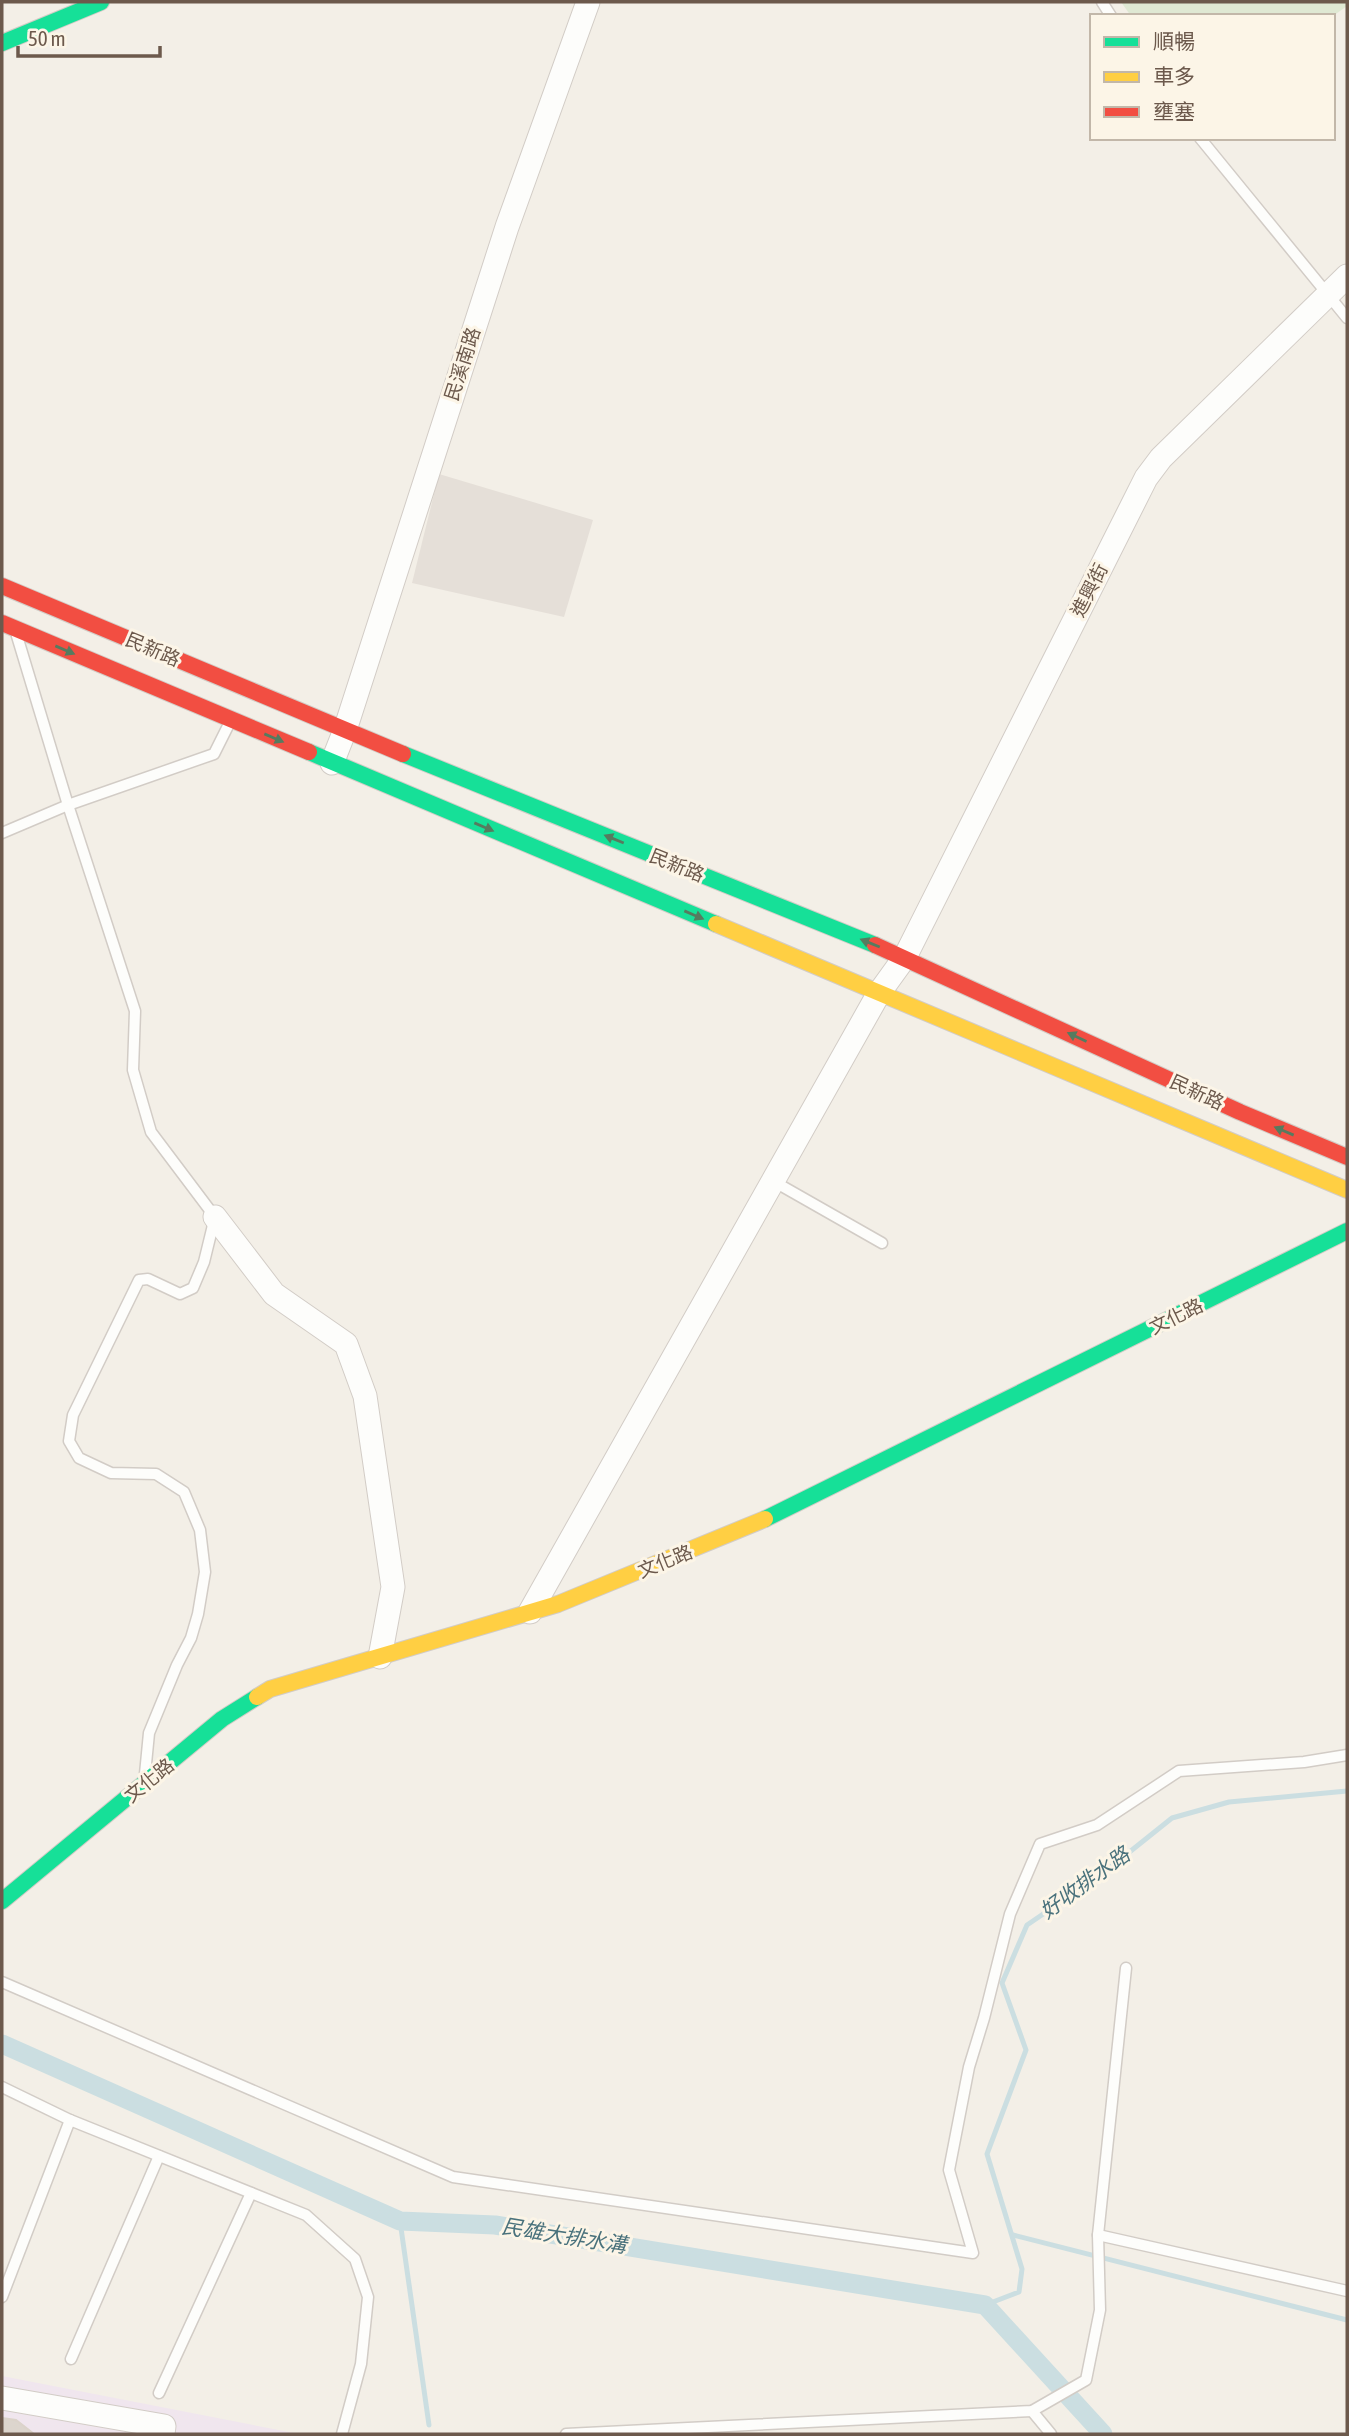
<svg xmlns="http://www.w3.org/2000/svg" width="1349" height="2436" viewBox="0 0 1349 2436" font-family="'Asap Condensed','Noto Sans TC',sans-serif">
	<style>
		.industrial { fill: #e5dfd8 }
		.education { fill: #f0e6ee }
		.green { fill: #dfe8d3 }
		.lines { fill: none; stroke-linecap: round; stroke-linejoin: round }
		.stream { stroke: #cbdee1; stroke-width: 5 }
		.canal { stroke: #cbdee1; stroke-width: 19 }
		.building { fill: #dcd5cd; stroke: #dbd3ca; stroke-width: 2 }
		.lane-casing { stroke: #d2ccc6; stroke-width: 13 }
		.street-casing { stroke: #d2ccc6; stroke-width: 25 }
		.fast-casing { stroke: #d2ccc6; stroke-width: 18 }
		.slow-casing { stroke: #d2ccc6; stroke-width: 18 }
		.jam-casing { stroke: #d2ccc6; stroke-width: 18 }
		.lane { stroke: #fdfdfb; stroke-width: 10 }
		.street { stroke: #fdfdfb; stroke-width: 23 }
		.fast { stroke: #16e098; stroke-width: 16 }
		.slow { stroke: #ffcf43; stroke-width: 16 }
		.jam { stroke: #f24e42; stroke-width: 16 }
		.oneway { fill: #567b5f }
		.labels { text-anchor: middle; stroke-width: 6; stroke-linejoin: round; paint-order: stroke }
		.street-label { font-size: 19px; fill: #6c594c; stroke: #fcf5e7 }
		.water-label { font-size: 21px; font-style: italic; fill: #4a727c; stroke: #fcf5e7 }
	</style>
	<rect width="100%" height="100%" fill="#f3efe7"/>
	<polygon class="industrial" points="439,474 593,520 564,617 412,583"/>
	<polygon class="education" points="2,2376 299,2434 2,2434"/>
	<polygon class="green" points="1121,2 1347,2 1347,6 1333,16 1131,16"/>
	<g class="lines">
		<g class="stream">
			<polyline points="400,2221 429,2425"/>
			<polyline points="1013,2235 1347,2320"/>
			<polyline points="985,2305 1019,2292 1022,2269 987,2154 1026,2050 1002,1983 1027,1925 1102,1874 1172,1818 1229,1802 1347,1791"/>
		</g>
		<polyline class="canal" points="2,2044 400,2221 495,2225 985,2305 1103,2434"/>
	</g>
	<polygon class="building" points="2,2418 16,2420 34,2434 2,2434"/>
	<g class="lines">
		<defs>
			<g id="lane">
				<polyline points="1102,2 1111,16"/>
				<polyline points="1200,138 1347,318"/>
				<polyline points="17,636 68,805 135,1011 133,1070 151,1132 215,1217 204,1262 193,1288 180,1294 148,1279 139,1280 73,1415 69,1441 79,1458 111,1473 156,1474 184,1492 200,1530 205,1572 198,1614 191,1638 177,1665 149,1733 145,1774"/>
				<polyline points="2,833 68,805 214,754 230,722"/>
				<polyline points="773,1181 882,1243"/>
				<polyline points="2,1982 453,2177 973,2253 949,2170 969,2067 984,2018 1010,1914 1040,1844 1097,1825 1179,1771 1304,1762 1347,1755"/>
				<polyline points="2,2087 70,2120 306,2215 355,2259 368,2297 361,2364 342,2434"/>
				<polyline points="1098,2235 1347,2291"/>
				<polyline points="2,2297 70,2120"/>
				<polyline points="71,2359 159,2156"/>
				<polyline points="159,2393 251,2193"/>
				<polyline points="1032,2411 1051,2434"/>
				<polyline points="566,2434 1032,2411 1086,2380 1100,2310 1098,2235 1126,1968"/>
			</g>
			<g id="street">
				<polyline points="332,763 345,730 507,227 588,2"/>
				<polyline points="215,1217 274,1294 346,1344 365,1396 393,1587 380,1657"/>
				<polyline points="530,1612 879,993 905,957 1146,478 1161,458 1347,276"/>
				<polyline points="2,2398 164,2426 163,2434"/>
			</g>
			<g id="fast">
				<polyline points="2,43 101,2"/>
				<polyline points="309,752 716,924"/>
				<polyline points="403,754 875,945"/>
				<polyline points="765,1519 1347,1231"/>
				<polyline points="2,1901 222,1719 257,1697"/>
			</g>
			<g id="slow">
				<polyline points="716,924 1347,1190"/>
				<polyline points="257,1697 270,1689 558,1604 765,1519"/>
			</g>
			<g id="jam">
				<polyline points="2,586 403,754"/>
				<polyline points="2,623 309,752"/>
				<polyline points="875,945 1240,1112 1347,1157"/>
			</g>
		</defs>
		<use href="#lane" class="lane-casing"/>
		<use href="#street" class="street-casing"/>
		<use href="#fast" class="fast-casing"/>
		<use href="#slow" class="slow-casing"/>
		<use href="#jam" class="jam-casing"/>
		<use href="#lane" class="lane"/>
		<use href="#street" class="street"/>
		<use href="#fast" class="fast"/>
		<use href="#slow" class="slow"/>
		<use href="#jam" class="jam"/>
	</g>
	<defs><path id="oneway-solid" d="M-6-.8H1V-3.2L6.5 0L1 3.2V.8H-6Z" transform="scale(1.75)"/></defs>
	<g class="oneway">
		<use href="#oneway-solid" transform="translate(65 650) rotate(23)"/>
		<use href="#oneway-solid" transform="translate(274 738) rotate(23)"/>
		<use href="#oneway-solid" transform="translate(484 827) rotate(23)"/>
		<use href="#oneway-solid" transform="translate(614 839) rotate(-158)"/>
		<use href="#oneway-solid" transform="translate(694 915) rotate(23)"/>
		<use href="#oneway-solid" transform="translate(870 943) rotate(-158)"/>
		<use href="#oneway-solid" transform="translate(1077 1037) rotate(-155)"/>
		<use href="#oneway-solid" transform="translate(1284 1131) rotate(-157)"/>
	</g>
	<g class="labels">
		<g class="street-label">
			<text transform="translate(462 364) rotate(-72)" y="7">民溪南路</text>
			<text transform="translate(1089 590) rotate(-63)" y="7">進興街</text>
			<text transform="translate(153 649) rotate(23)" y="7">民新路</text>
			<text transform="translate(677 865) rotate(22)" y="7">民新路</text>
			<text transform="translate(1197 1092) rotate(25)" y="7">民新路</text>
			<text transform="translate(1176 1316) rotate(-26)" y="7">文化路</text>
			<text transform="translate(665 1561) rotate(-22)" y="7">文化路</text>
			<text transform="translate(149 1780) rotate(-39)" y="7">文化路</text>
		</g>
		<g class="water-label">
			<text transform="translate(1085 1883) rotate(-36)" y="7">好收排水路</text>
			<text transform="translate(564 2236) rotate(9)" y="7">民雄大排水溝</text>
		</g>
	</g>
	<rect width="1349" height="2436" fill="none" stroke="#6c594c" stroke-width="7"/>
	<rect x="1090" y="14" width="245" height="126" fill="#fcf5e7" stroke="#c2b7a9" stroke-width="2"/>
	<rect x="1104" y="37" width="35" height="10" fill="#16e098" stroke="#c2b7a9" stroke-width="2"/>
	<text x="1153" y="49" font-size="21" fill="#6c594c">順暢</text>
	<rect x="1104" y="72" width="35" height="10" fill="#ffcf43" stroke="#c2b7a9" stroke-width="2"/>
	<text x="1153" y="84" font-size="21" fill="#6c594c">車多</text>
	<rect x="1104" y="107" width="35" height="10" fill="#f24e42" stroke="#c2b7a9" stroke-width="2"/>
	<text x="1153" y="119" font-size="21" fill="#6c594c">壅塞</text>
	<path d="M18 46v10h142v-10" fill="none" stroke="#6c594c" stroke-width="3.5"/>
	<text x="28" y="46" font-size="21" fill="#6c594c" stroke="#fcf5e7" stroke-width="5" paint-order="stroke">50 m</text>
</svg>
